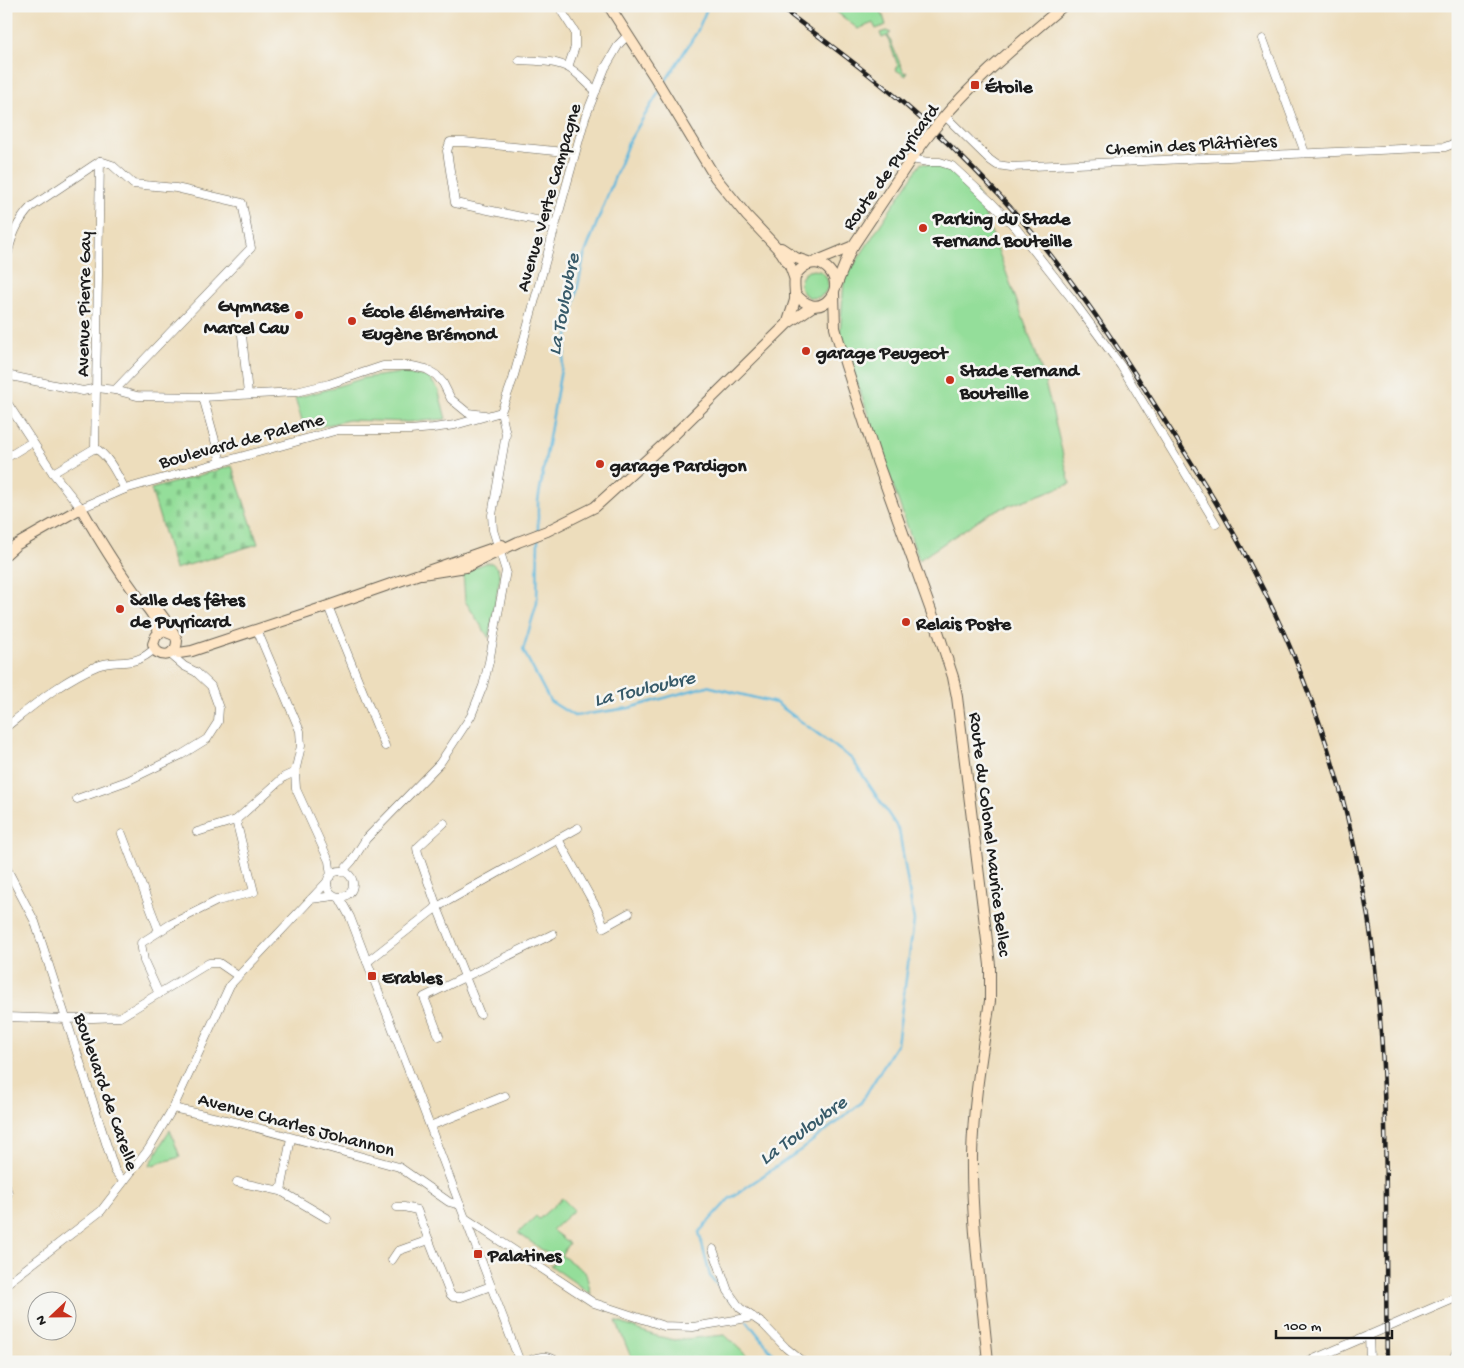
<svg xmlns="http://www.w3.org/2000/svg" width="1464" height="1368" viewBox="0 0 1464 1368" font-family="'Gochi Hand',sans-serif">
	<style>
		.green { fill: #94de9a; stroke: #587d5b }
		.cemetery { fill: url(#cemetery-stones); stroke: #587d5b }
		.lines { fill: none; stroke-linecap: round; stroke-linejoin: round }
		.stream { stroke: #5fb8dd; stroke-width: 2.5 }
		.street-casing { stroke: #656054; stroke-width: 9 }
		.secondary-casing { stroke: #656054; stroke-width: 12 }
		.street { stroke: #fff; stroke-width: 8 }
		.secondary { stroke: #fee5c5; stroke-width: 10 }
		.rail-casing { stroke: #1c1c1c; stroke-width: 4.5 }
		.rail { stroke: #f6f6f2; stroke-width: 2.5; stroke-dasharray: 8; stroke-linecap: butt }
		.secondary-bridge-casing { stroke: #656054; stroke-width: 12; stroke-linecap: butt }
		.secondary-bridge { stroke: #fee5c5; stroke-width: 10 }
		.poi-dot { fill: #c8321e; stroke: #f6f6f2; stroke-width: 2 }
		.labels { text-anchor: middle; stroke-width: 5; stroke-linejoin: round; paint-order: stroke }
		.poi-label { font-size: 19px; font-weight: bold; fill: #1c1c1c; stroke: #f6f6f2; text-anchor: start }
		.street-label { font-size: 19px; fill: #1c1c1c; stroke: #f6f6f2 }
		.water-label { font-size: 20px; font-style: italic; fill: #375a69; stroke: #f6f6f2 }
	</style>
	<defs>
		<pattern id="cemetery-stones" width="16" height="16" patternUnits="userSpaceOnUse" patternTransform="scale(1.25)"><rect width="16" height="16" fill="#94de9a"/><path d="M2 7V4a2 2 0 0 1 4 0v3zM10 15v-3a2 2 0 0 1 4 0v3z" fill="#7fbe84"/></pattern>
	</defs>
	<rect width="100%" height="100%" fill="#f6f6f2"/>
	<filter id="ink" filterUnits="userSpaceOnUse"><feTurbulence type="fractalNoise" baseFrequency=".02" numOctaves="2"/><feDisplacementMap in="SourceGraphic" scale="10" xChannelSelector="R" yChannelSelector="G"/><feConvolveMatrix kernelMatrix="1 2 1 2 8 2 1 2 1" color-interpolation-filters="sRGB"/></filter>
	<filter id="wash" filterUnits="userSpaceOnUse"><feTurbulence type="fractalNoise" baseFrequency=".0096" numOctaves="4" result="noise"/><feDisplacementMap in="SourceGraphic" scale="20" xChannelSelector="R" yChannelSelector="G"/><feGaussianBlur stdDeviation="1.12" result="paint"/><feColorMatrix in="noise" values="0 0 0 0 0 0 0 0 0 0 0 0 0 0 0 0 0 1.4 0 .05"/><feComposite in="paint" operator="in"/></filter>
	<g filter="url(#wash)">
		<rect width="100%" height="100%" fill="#edddbc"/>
		<g class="green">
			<polygon points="829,6 880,6 886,25 876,29 873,23 858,29"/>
			<polygon points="886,31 891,33 888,35 904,73 907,72 906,76 896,70 898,66 887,36 882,38 880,33"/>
			<polygon points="921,163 946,167 977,193 1038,359 1050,401 1070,484 997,510 986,515 919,560 840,334 844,280"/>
			<circle cx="814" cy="284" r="14"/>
			<polygon points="400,373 428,377 438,389 446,419 409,422 349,420 305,430 295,398 322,391 364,378"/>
			<polygon points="486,563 492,563 498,569 500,577 489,638 465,601 463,572"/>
			<polygon points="170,1130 180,1157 149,1166"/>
			<polygon points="562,1198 574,1210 552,1230 569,1243 561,1255 586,1273 591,1294 550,1265 558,1261 518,1233 536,1216 539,1219"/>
			<polygon points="616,1321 653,1335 674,1340 725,1335 753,1362 633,1362"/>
		</g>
		<polygon class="cemetery" points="232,466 258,544 175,569 151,489"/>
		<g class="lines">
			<g class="stream">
				<polyline points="663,85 697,32 708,6"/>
				<polyline points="538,530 538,501 560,375 584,256 628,143 659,92"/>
				<polyline points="538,538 537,603 523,650 550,701 574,716 629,708 707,686 776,703 852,759 899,830 914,921 897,1044 860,1104 802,1149 729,1199 699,1232 710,1276 731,1301"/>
				<polyline points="747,1321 780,1362"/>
			</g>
		</g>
	</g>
	<g filter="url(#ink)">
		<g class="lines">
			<defs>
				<g id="street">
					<polyline points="562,12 575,32 575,47 568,67"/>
					<polyline points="1263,39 1305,153"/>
					<path d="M519 60C535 61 555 60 569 68 580 74 587 84 596 91"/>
					<polyline points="945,116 990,160 997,165 1011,167 1445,147 1458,142"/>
					<polyline points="911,159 928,162 940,162 952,166 992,203 1016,228 1072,299 1121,366 1216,524"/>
					<polyline points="100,161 112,165 133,184 176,188 242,203 251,248 115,390"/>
					<polyline points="555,224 455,203 447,151 450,142 464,142 575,153"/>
					<path d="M6 263C9 243 16 222 31 207L100 161"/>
					<polyline points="242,335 248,394"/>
					<polyline points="6,375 83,391 97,388 115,390 137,396 203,397 296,392 329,384 383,366 412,366 426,369 436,375 443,383 451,399 468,413 485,415"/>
					<polyline points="203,397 221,462"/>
					<polyline points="6,401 53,473 81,508 125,489 146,483 338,430 410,430 433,428 455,425 501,412"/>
					<polyline points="95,448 100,161"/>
					<path d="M95 448C109 456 117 475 125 489"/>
					<polyline points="6,458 32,442"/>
					<polyline points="53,473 95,448"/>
					<polyline points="328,606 385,746"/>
					<polyline points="257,630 300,731 301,746 295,772 296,789 329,861 331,876"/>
					<path d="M6 727C34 705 63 680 97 666 118 658 134 669 155 648"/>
					<polyline points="77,799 127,781 181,755 207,739 218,722 219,708 211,686 196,672 184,666 170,654"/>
					<polyline points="444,823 417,848 418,853 437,907 480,1014"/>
					<polyline points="197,832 236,820 284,777 295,772"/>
					<polyline points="122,834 159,931"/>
					<polyline points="558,839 598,911 604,927 629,913"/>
					<polyline points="6,867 35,922 115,1171 123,1181"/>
					<circle cx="340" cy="884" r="13"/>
					<polyline points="342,872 352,861 366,839 440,763 471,716 483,686 489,662 506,571 493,530 492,515 506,434 501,412 513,379 585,118 605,68 619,44 628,35"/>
					<polyline points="339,897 350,917 520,1362"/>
					<polyline points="311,899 334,896"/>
					<polyline points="367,962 437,907 578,828"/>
					<polyline points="159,994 144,961 141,943 171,924 217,901 254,892 236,820"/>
					<polyline points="6,1017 67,1019 120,1017 209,963 219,963 238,976"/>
					<polyline points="439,1036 424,997 553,934"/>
					<polyline points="173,1108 239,1123 399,1167 449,1202 460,1205"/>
					<polyline points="430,1126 505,1096"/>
					<polyline points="237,1182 281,1191 327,1218"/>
					<polyline points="6,1187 8,1193 6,1198"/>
					<polyline points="281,1191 291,1138"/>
					<polyline points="397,1207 404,1207 417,1210 450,1294 453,1297 461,1297 491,1286"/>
					<polyline points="465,1218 594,1303 664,1326 693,1327 753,1317"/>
					<polyline points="713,1249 728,1291 740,1308 763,1324 786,1348 803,1362"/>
					<polyline points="392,1260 398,1251 429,1240"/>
					<polyline points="6,1284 101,1211 148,1150 173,1108 230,985 327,882"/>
					<polyline points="1369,1335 1370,1362"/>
					<path d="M525 1362C538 1357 546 1353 558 1362"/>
					<polyline points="1307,1362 1458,1297"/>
					<polyline points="1452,1362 1458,1348"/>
				</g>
				<g id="secondary">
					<polyline points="609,6 654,76 715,177 747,216 781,252 790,266 794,277"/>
					<path d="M939 123C974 80 1021 42 1063 6"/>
					<polyline points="781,248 796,258 811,263"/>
					<polyline points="812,263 853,246"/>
					<polyline points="836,286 851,249 911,159 929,135"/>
					<path d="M834 294 835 328 846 366 877 461 934 619 953 677 957 697 990 965V1001C982 1053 973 1104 972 1156 971 1224 982 1295 988 1362"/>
					<path d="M788 322C790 315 793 307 795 300 796 287 790 277 802 268 821 252 846 280 830 298 819 312 804 305 795 293"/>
					<path d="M6 554 16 545 81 508C97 536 114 564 133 590 145 607 155 612 159 633"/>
					<polyline points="422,574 466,567 518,542 547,531 595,507 674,435 788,323 813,306"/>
					<path d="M155 607C160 612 176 634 177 641 177 645 175 650 172 652 168 656 162 655 157 652L153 644 156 636 164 631 174 635"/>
					<polyline points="173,651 179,653 192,651 328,606 502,545"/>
				</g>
			</defs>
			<use href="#street" class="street-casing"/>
			<use href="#secondary" class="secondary-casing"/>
			<use href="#street" class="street"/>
			<use href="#secondary" class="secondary"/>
			<defs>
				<path id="rail" d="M779 6C820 38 863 68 902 102 936 131 968 162 998 194 1063 263 1115 341 1165 421 1194 467 1224 513 1249 562 1308 672 1348 794 1368 917 1392 1064 1384 1213 1387 1362"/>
			</defs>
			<use href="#rail" class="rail-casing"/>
			<use href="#rail" class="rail"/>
			<defs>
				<polyline id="secondary-bridge" points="929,135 939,123"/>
			</defs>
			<use href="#secondary-bridge" class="secondary-bridge-casing"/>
			<use href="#secondary-bridge" class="secondary-bridge"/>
		</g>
	</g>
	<g class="poi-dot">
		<rect x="970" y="80" width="10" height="10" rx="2.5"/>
		<circle cx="923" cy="228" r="5"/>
		<circle cx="299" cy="315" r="5"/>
		<circle cx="352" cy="321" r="5"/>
		<circle cx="806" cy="351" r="5"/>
		<circle cx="950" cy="380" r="5"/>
		<circle cx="600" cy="464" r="5"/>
		<circle cx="120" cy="609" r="5"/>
		<circle cx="906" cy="622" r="5"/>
		<rect x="367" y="971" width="10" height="10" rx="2.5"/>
		<rect x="473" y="1249" width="10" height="10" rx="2.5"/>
	</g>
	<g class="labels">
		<g class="poi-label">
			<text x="985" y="92">Étoile</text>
			<text x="933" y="224">Parking du Stade<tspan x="933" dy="22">Fernand Bouteille</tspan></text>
			<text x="289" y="311" text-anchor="end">Gymnase<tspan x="289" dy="22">Marcel Cau</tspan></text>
			<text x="362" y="317">École élémentaire<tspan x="362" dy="22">Eugène Brémond</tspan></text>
			<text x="816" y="358">garage Peugeot</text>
			<text x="960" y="376">Stade Fernand<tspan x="960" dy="22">Bouteille</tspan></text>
			<text x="610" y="471">garage Pardigon</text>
			<text x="130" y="605">Salle des fêtes<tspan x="130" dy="22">de Puyricard</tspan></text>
			<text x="916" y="629">Relais Poste</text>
			<text x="382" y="983">Erables</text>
			<text x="488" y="1261">Palatines</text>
		</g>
		<g class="street-label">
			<text transform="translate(1191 143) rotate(-3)" y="7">Chemin des Plâtrières</text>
			<text transform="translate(889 166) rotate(-54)" y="7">Route de Puyricard</text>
			<text transform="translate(547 197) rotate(-74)" y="7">Avenue Verte Campagne</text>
			<text transform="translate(82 304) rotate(-89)" y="7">Avenue Pierre Gay</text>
			<text transform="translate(241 439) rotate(-15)" y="7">Boulevard de Palerne</text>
			<text transform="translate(992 834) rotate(83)" y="7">Route du Colonel Maurice Bellec</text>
			<text transform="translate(108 1091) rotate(71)" y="7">Boulevard de Carelle</text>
			<text transform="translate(297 1123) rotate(15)" y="7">Avenue Charles Johannon</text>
		</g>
		<g class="water-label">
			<text transform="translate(562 304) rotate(-79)" y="7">La Touloubre</text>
			<text transform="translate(644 687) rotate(-13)" y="7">La Touloubre</text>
			<text transform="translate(802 1129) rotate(-36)" y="7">La Touloubre</text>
		</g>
	</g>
	<rect width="1464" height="1368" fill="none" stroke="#f6f6f2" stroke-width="25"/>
	<g transform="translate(52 1316) rotate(248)"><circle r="24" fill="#f6f6f2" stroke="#9f9f9c"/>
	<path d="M0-4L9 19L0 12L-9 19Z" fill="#c8321e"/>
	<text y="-8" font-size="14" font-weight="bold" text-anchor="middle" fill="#1c1c1c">N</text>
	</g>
	<path d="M1276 1330v8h116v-8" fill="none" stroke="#1c1c1c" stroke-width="2.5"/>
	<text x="1284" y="1330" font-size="15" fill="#1c1c1c" stroke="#f6f6f2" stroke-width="4" paint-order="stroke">100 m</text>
</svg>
